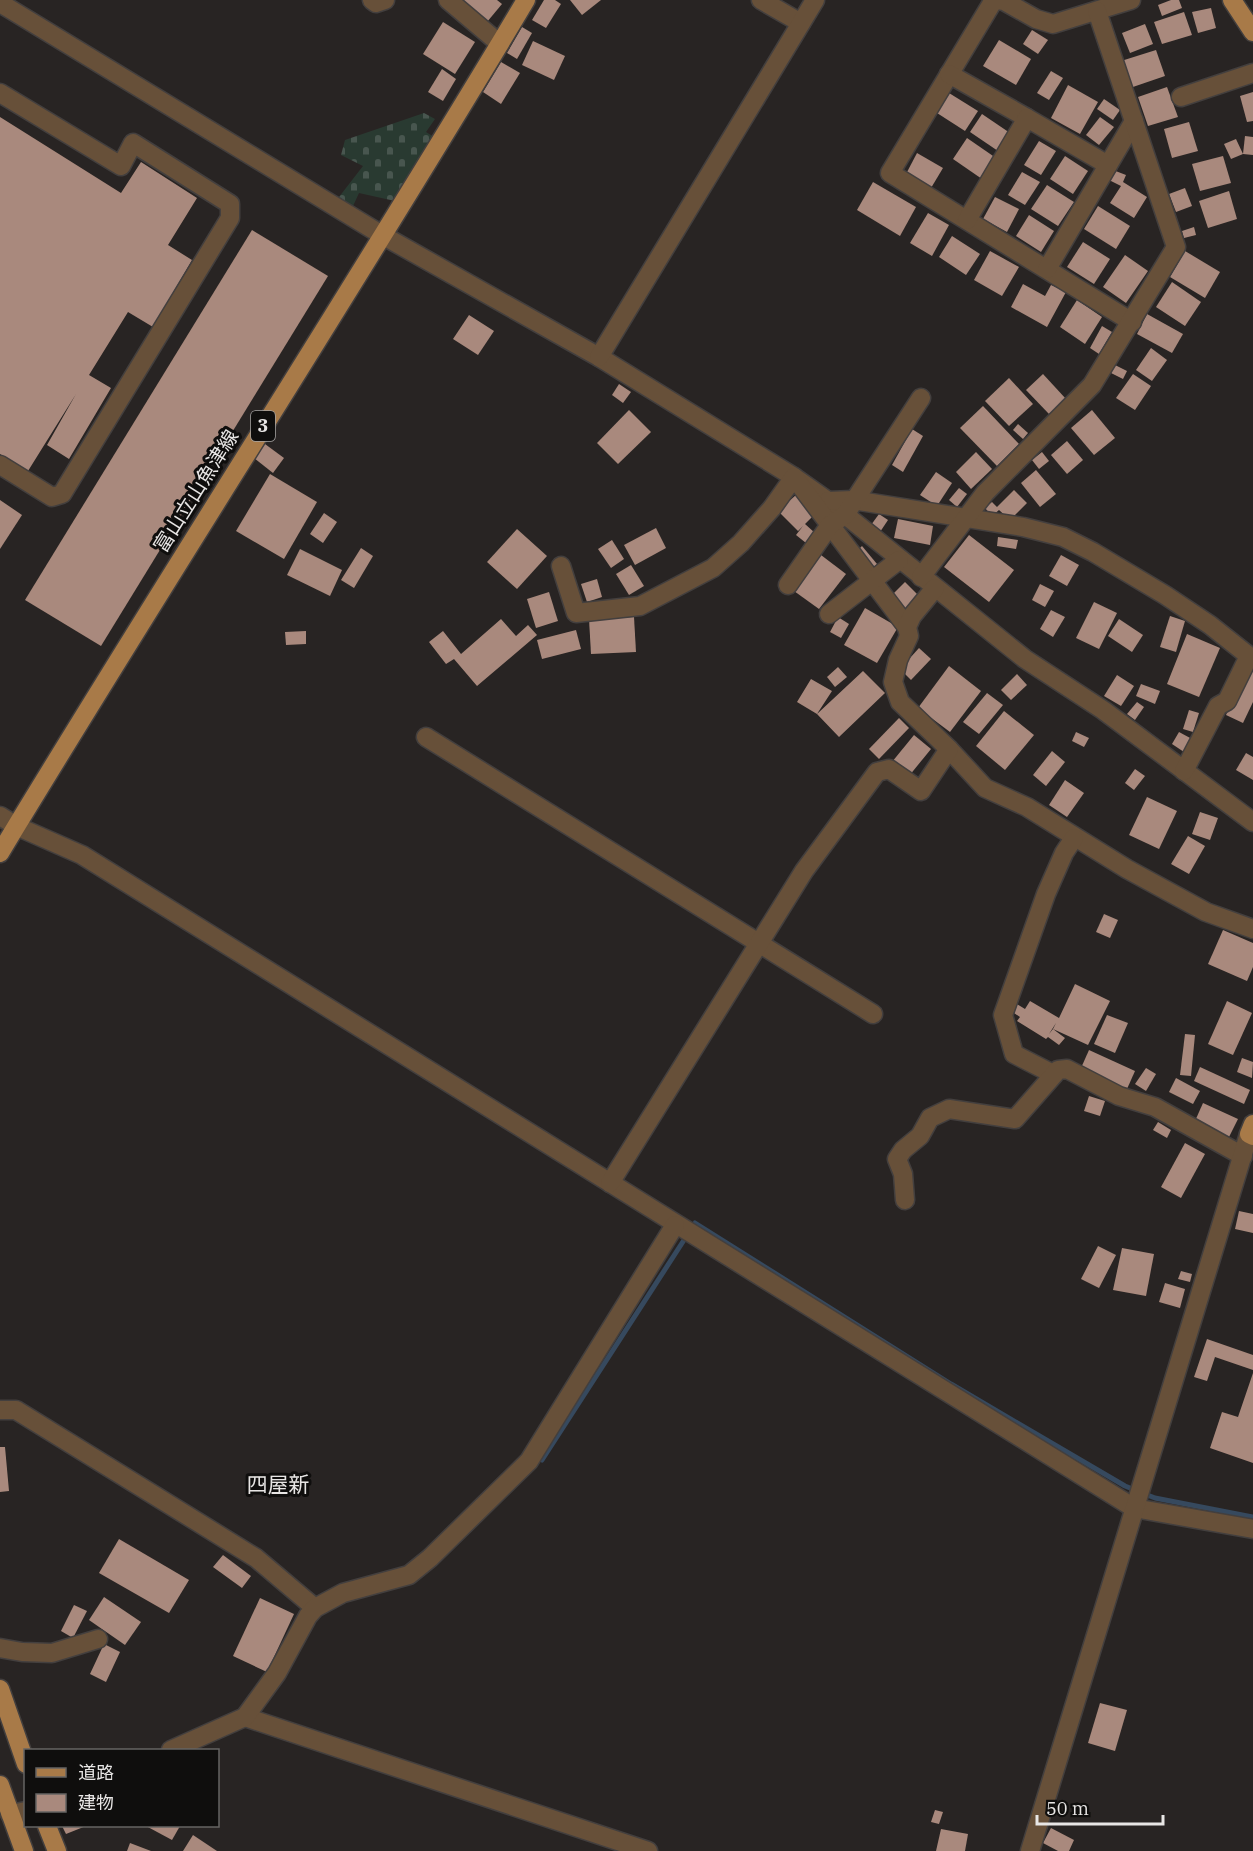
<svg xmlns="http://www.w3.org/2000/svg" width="1253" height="1851" viewBox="0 0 1253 1851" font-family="'IBM Plex Serif','Noto Sans JP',serif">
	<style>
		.cemetery { fill: url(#cemetery-stones) }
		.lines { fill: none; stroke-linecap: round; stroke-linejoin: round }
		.stream { stroke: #36495e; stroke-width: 5 }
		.building { fill: #a9897d }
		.minor-casing { stroke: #433f3e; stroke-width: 21 }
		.major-casing { stroke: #433f3e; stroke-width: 21 }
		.minor { stroke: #675039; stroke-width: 18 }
		.major { stroke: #a87a48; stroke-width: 18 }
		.labels { text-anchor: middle; stroke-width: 6; stroke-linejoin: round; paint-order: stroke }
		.shield { fill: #0f0e0d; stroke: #a7a5a4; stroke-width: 1.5 }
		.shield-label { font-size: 18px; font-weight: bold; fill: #e8e6e5 }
		.street-label { font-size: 20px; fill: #e8e6e5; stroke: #0f0e0d }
		.neighbourhood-label { font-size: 21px; fill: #e8e6e5; stroke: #0f0e0d }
	</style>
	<defs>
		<pattern id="cemetery-stones" width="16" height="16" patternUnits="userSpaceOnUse" patternTransform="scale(1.5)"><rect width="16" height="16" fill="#293a31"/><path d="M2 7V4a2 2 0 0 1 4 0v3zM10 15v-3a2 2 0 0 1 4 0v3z" fill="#48564f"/></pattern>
	</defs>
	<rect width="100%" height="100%" fill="#282423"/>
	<polygon class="cemetery" points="424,113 435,119 426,132 434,137 395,201 359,193 353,206 339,197 363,166 341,155 345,140"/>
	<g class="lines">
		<polyline class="stream" points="542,1460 695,1223 951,1384 1125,1486 1155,1498 1253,1517"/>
	</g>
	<g class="building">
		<polygon points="462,0 497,0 502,4 487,22 461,1"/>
		<polygon points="544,0 555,0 561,4 546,28 532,20"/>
		<polygon points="570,0 601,0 582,15"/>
		<polygon points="1171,0 1179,0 1182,8 1162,16 1158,5"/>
		<polygon points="1211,8 1216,28 1198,33 1192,12"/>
		<polygon points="1184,12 1192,35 1162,44 1154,22"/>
		<polygon points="443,22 475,42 455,74 423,54"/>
		<polygon points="1145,24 1153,44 1130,53 1122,33"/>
		<polygon points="522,27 532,33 517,59 507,53"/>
		<polygon points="1032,30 1048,40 1038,54 1023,44"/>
		<polygon points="999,40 1031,59 1016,85 983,66"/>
		<polygon points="533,41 565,56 554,80 522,65"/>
		<polygon points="1156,50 1165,76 1130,88 1121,61"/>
		<polygon points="501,62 520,73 501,104 483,92"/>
		<polygon points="442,69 456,79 443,101 428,92"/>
		<polygon points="1051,71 1063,78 1049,100 1037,93"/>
		<polygon points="1068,85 1098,102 1080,134 1051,118"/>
		<polygon points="1167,87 1178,117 1148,126 1138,97"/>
		<polygon points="1253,92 1253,121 1247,122 1240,96"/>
		<polygon points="949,93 978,111 965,131 937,113"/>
		<polygon points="1104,99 1120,110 1113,120 1097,109"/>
		<polygon points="982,114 1010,133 998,151 970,132"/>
		<polygon points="0,117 121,193 141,162 197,198 168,245 192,260 153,327 128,312 89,375 111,388 69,459 47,445 76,394 28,471 0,454"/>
		<polygon points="1100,117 1114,127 1099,145 1086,135"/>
		<polygon points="1189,122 1198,151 1172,158 1164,129"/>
		<polygon points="1245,136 1253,137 1253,155 1243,154"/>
		<polygon points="967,138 996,158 982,179 953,159"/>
		<polygon points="1236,139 1243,154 1231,159 1224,144"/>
		<polygon points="1039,141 1056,151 1041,175 1024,165"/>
		<polygon points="917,153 943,168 931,188 906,174"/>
		<polygon points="1065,156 1088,171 1073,194 1050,179"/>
		<polygon points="1223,156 1231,183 1200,191 1192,164"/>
		<polygon points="1113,170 1126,175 1123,182 1147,197 1134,218 1110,203 1121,186 1109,180"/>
		<polygon points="1022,172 1040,182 1025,205 1008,195"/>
		<polygon points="873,182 916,207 900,236 857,210"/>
		<polygon points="1047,185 1074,202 1058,226 1031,209"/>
		<polygon points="1185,188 1192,206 1176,212 1169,194"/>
		<polygon points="1229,191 1237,219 1208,228 1199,201"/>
		<polygon points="995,197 1019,209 1007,232 983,219"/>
		<polygon points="1098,206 1130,226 1116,249 1084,229"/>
		<polygon points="928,213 949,225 932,256 910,243"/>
		<polygon points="1029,215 1054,231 1041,252 1016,236"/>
		<polygon points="1194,227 1196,235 1184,238 1182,231"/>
		<polygon points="252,230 328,276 101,646 25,600"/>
		<polygon points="952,236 980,254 966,275 939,257"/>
		<polygon points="1083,242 1110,259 1094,284 1067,267"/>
		<polygon points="990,251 1019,267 1002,296 974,280"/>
		<polygon points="1185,251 1220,272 1205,298 1170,277"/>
		<polygon points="1125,255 1148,271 1126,303 1103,287"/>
		<polygon points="1172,282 1201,302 1185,326 1156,307"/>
		<polygon points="1023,284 1045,296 1051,285 1066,292 1047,327 1011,307"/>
		<polygon points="1077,300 1102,317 1085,344 1060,327"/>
		<polygon points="1147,314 1183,334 1172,353 1137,334"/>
		<polygon points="469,315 494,331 478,355 453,339"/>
		<polygon points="1102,326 1112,332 1099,354 1090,348"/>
		<polygon points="1151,348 1167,360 1152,381 1136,370"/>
		<polygon points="1115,365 1127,371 1123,379 1111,373"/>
		<polygon points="1043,374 1066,399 1049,414 1026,390"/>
		<polygon points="1133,374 1151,386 1135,410 1116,398"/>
		<polygon points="1009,378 1033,404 1009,426 985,401"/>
		<polygon points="619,384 631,392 623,403 612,395"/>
		<polygon points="983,406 1019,444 997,466 960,428"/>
		<polygon points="629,410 651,432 618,464 597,443"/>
		<polygon points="1092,410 1115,438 1094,455 1071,428"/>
		<polygon points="1018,424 1028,433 1023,439 1013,430"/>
		<polygon points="912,429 923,436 903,472 892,465"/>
		<polygon points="1067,441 1083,460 1067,474 1051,455"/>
		<polygon points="265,444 284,458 273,473 254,458"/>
		<polygon points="976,452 992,469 971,489 956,472"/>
		<polygon points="1042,452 1049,461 1039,469 1032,460"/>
		<polygon points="1036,470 1056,494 1040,507 1021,483"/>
		<polygon points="936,472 952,483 937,506 920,495"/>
		<polygon points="270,474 317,502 284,559 236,531"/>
		<polygon points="959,488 967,494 957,507 949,500"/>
		<polygon points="1014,490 1027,503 1010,520 999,510 992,516 985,508 992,502 997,507"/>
		<polygon points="796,495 815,514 805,524 815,533 806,543 796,535 803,526 798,531 778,511"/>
		<polygon points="0,500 22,515 0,549"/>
		<polygon points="324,513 337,522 323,543 310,534"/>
		<polygon points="879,514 888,520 880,532 871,525"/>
		<polygon points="898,519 933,526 930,545 894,538"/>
		<polygon points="656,528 666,548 635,565 624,545"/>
		<polygon points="517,529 547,556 517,589 487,562"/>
		<polygon points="969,535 1014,570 989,602 944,567"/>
		<polygon points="998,537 1018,540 1016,549 997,546"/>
		<polygon points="612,540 624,559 611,568 598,549"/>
		<polygon points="862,546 877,564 870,571 855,553"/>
		<polygon points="361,548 373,556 354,588 341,580"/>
		<polygon points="300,549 342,570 330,596 287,575"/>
		<polygon points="821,555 846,574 819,609 794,591"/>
		<polygon points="1061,555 1079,565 1067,586 1049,576"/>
		<polygon points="631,565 644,586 629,595 616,574"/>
		<polygon points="597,579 602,597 587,602 581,584"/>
		<polygon points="905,582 919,596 902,612 889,598"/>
		<polygon points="1040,584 1054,591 1045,607 1032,600"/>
		<polygon points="549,592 558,621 536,628 527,599"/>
		<polygon points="1094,602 1117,613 1099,649 1076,638"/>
		<polygon points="865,608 898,627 877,663 844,645"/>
		<polygon points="1051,610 1065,617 1053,637 1040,629"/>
		<polygon points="1170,616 1185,621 1176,652 1160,647"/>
		<polygon points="634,617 636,652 591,654 589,619"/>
		<polygon points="838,617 849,624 841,638 830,632"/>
		<polygon points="501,619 516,636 528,625 537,635 477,686 454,659 446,664 429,642 443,631 461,654"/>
		<polygon points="1119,619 1143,635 1132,652 1108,636"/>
		<polygon points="576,630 581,649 542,659 537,640"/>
		<polygon points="306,631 306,644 286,645 285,632"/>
		<polygon points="1187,634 1220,648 1199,697 1167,684"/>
		<polygon points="919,648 931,659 911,680 900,669"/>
		<polygon points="949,666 981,691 950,732 918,708"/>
		<polygon points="838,667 847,677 835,687 827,677"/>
		<polygon points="1248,667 1253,670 1253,702 1243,723 1226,715"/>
		<polygon points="863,671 885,693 839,737 817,714 797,702 811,679 832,691 817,714"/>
		<polygon points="1017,674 1027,685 1011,700 1001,690"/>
		<polygon points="1117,675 1134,686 1121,706 1104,696"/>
		<polygon points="1141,684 1160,691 1155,704 1136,696"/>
		<polygon points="987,693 1003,705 979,734 963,722"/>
		<polygon points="1137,702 1144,707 1135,720 1127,714"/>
		<polygon points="1189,710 1199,713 1193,732 1183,729"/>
		<polygon points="1004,711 1034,735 1005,770 976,746"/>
		<polygon points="899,718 909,728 879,759 869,749"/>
		<polygon points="1076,732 1089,738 1084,747 1072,741"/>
		<polygon points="1179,732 1192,739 1184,752 1172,744"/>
		<polygon points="914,735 931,749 909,776 892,762"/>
		<polygon points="1052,751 1065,762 1046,786 1033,775"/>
		<polygon points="1246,753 1253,757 1253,780 1236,770"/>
		<polygon points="1135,769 1145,776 1134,790 1125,783"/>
		<polygon points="1065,780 1084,793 1067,817 1049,805"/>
		<polygon points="1147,797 1177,811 1159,849 1129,835"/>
		<polygon points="1200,812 1218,818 1210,840 1192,834"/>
		<polygon points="1188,836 1205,846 1189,874 1171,864"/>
		<polygon points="1104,914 1118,920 1110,938 1096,932"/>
		<polygon points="1223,930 1253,943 1253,967 1247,981 1208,964"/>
		<polygon points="1075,984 1110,1001 1088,1045 1053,1029 1056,1023 1049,1034 1053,1029 1065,1038 1059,1045 1048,1037 1046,1039 1017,1021 1020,1017 1011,1011 1015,1003 1025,1009 1030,1001 1059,1018"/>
		<polygon points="1227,1001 1252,1013 1233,1055 1208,1044"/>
		<polygon points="1107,1015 1128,1023 1115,1053 1094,1044"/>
		<polygon points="1185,1034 1195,1035 1191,1076 1180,1075"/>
		<polygon points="1089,1050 1135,1071 1127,1089 1081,1068"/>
		<polygon points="1242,1058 1253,1062 1252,1078 1237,1072"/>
		<polygon points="1200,1067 1250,1090 1244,1104 1194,1081"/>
		<polygon points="1146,1068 1156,1074 1146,1091 1135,1084"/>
		<polygon points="1176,1078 1200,1091 1193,1104 1169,1092"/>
		<polygon points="1089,1096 1105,1101 1100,1116 1084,1111"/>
		<polygon points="1203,1103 1238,1119 1229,1137 1195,1121"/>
		<polygon points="1158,1122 1171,1130 1167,1138 1153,1130"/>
		<polygon points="1185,1143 1205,1154 1181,1198 1161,1187"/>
		<polygon points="1239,1211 1253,1214 1253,1233 1235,1229"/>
		<polygon points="1098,1246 1116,1255 1099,1288 1081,1279"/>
		<polygon points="1122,1248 1154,1254 1146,1296 1113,1290"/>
		<polygon points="1181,1271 1192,1274 1190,1282 1178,1279"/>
		<polygon points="1165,1283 1185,1289 1180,1308 1159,1302"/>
		<polygon points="1207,1339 1253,1355 1253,1370 1215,1357 1207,1381 1194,1377"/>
		<polygon points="1253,1373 1253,1463 1210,1448 1222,1412 1238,1417"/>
		<polygon points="0,1447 5,1447 9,1491 0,1492"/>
		<polygon points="119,1539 189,1580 169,1613 99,1573"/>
		<polygon points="223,1555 251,1576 242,1588 213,1567"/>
		<polygon points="104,1597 141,1622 125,1645 89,1620"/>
		<polygon points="260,1598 294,1614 267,1672 233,1656"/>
		<polygon points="74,1605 87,1611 73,1638 61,1631"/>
		<polygon points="104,1644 120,1652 106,1682 90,1674"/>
		<polygon points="1100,1703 1127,1710 1115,1751 1088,1743"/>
		<polygon points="935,1810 943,1812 939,1824 931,1822"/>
		<polygon points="62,1826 86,1826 66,1834"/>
		<polygon points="146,1826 180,1826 172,1840"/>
		<polygon points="1051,1828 1074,1840 1069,1851 1058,1851 1043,1843"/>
		<polygon points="941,1829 968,1834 965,1851 936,1851"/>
		<polygon points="193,1835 217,1851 183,1851"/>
		<polygon points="130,1843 151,1851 127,1851"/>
	</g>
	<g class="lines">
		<defs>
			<g id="minor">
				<polyline points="372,0 376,3 385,0"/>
				<polyline points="448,0 500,44"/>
				<polyline points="761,0 801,23"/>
				<polyline points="1131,0 1053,24 1036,19 1004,1 998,0 992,3 890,173 1132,322"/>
				<polyline points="0,3 382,235 599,357 794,477 828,501 1025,659 1103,710 1253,822"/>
				<polyline points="949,74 1027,118"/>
				<polyline points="0,93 121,166 133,143 230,204 230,218 62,494 52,497 0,465"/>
				<polyline points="1181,97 1253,73"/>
				<polyline points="967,220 1027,118 1108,165"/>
				<polyline points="1047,269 1134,121"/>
				<polyline points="599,357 815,0"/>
				<polyline points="828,501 853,500 1023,527 1063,537 1093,552 1165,595 1210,625 1249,656 1227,701 1218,706 1184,771"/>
				<polyline points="561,566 576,613 640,606 713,568 741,543 772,508 794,477 907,627"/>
				<polyline points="921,577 985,493 1092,385 1176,247 1097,11"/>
				<polyline points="788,585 830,525 845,515 921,398"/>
				<polyline points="829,614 899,560"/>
				<polyline points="426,737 873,1014"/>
				<polyline points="949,749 985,788 1027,807 1127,869 1206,912 1253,929"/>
				<polyline points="0,816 16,826 82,855 1134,1508 1253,1529"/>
				<polyline points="1053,1074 1014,1054 1003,1015 1046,894 1064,853 1074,838"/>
				<polyline points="610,1183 804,871 877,772 889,769 921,791 949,749 900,702 893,682 898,660 909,636 907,627 912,616 935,588"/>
				<polyline points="905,1200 903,1174 897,1159 903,1150 920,1136 930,1118 949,1109 1015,1119 1058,1070 1067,1069 1119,1096 1155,1107 1243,1156"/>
				<polyline points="0,1410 16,1410 256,1558 315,1608"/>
				<polyline points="0,1648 22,1652 52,1653 98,1639"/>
				<polyline points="245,1717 648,1851"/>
				<polyline points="171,1750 245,1717 277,1673 308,1616 315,1608 343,1593 409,1575 430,1558 529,1461 675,1225"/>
				<polyline points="10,1814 26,1811"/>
				<polyline points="1030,1851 1249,1134"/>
			</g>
			<g id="major">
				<polyline points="1232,0 1253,32"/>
				<path d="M0 853C173 567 355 287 526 0"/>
				<polyline points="1253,1124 1249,1134 1253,1136"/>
				<polyline points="0,1689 26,1764"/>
				<polyline points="0,1785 24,1851"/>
				<polyline points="47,1826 57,1851"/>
			</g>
		</defs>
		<use href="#minor" class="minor-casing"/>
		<use href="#major" class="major-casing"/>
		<use href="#minor" class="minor"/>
		<use href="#major" class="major"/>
	</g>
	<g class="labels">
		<rect class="shield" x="251" y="411" width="24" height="30" rx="4.5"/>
		<g class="shield-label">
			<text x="263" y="432">3</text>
		</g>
		<g class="street-label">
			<text transform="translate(196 491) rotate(-58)" y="7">富山立山魚津線</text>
		</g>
		<g class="neighbourhood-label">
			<text x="278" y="1492">四屋新</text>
		</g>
	</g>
	<rect x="24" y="1749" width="195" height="78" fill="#0f0e0d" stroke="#666463" stroke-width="1.5"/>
	<rect x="36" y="1768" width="30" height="9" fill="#a87a48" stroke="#666463" stroke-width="1.5"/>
	<text x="78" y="1779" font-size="18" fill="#e8e6e5">道路</text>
	<rect x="36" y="1794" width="30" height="18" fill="#a9897d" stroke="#666463" stroke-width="1.5"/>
	<text x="78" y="1809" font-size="18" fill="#e8e6e5">建物</text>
	<path d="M1037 1815v9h126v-9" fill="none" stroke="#e8e6e5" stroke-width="3"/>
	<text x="1046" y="1815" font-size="18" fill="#e8e6e5" stroke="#0f0e0d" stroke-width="4.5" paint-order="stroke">50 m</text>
</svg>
